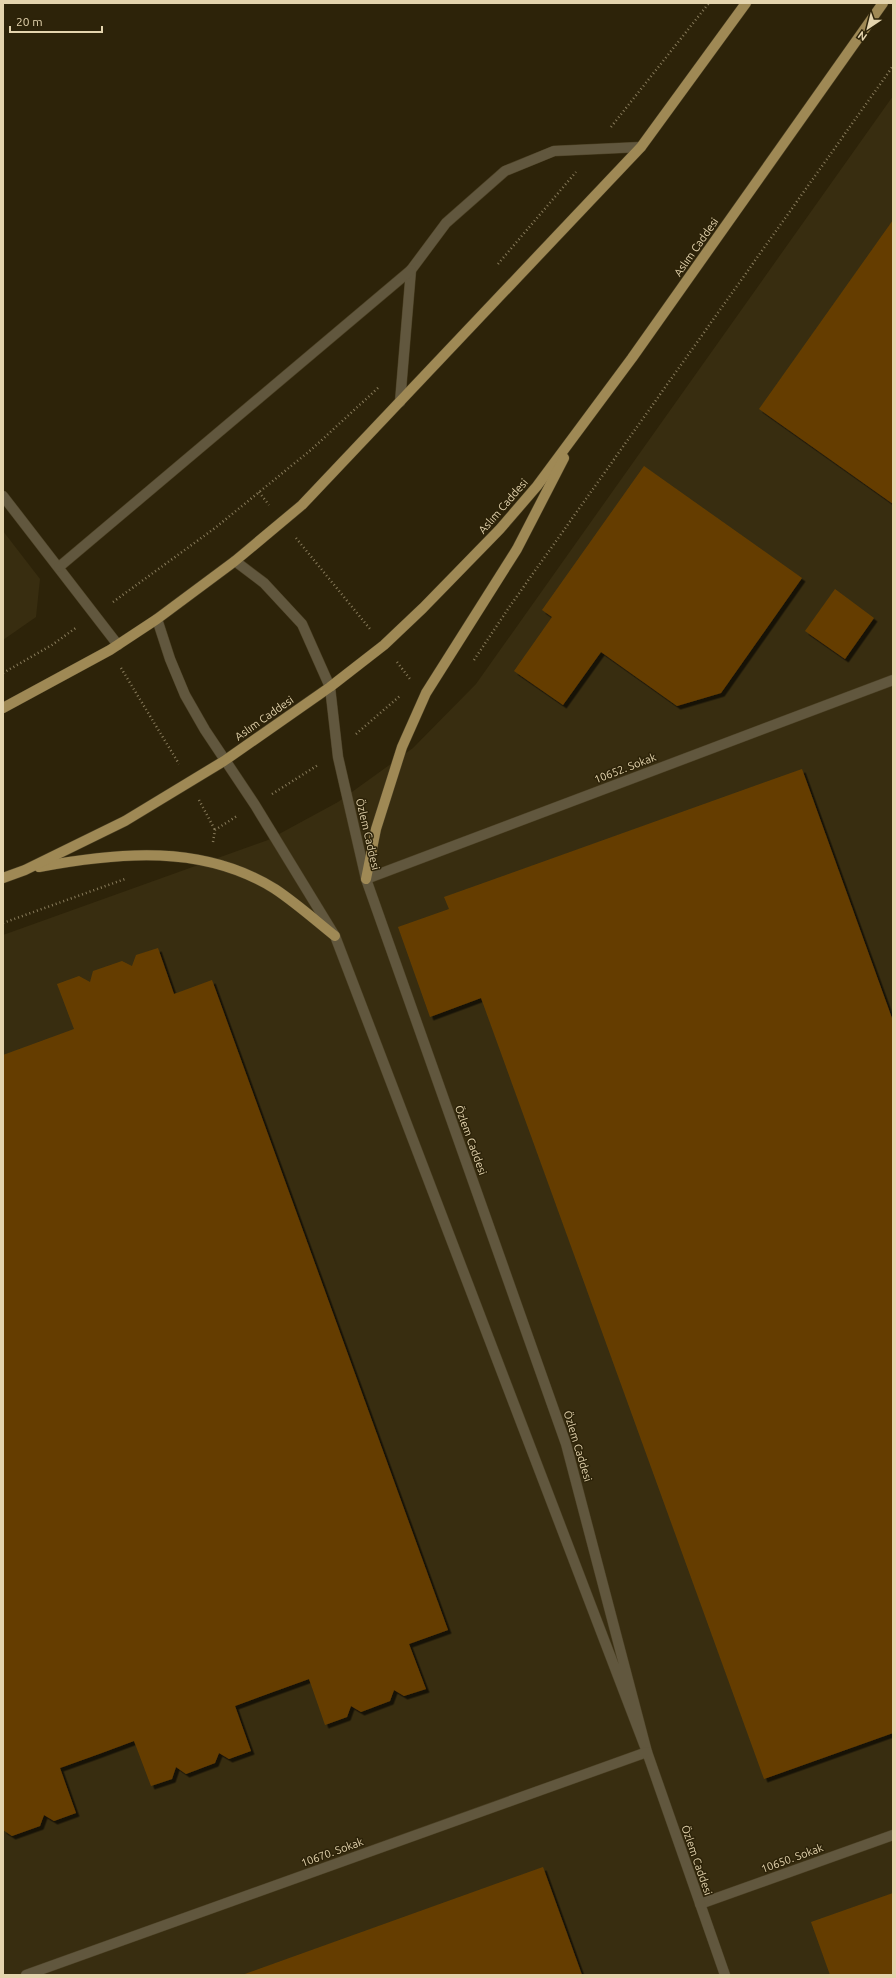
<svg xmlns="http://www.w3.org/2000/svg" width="896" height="1978" viewBox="0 0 896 1978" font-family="Ubuntu,sans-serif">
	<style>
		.built { fill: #382d10 }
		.building { fill: #653e06; filter: url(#shadow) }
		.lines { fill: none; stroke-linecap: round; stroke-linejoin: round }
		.minor-casing { stroke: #4a3f23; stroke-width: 11 }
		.major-casing { stroke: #4a3f23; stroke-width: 11 }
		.path { stroke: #897c5c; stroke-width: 2.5; stroke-dasharray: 1 3; stroke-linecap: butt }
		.minor { stroke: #61573e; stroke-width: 10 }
		.major { stroke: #9f8955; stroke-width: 10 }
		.labels { text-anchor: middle; stroke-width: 3; stroke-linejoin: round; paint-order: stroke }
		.street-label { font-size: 11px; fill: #e4d4ae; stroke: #2d2309 }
	</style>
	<defs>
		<filter id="shadow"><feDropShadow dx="3.5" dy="3.5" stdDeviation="0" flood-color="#0009"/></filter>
	</defs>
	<rect width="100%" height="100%" fill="#2d2309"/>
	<g class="built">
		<polygon points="893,96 893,1975 3,1975 3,935 268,840 338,802 413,748 476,684"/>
		<polygon points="3,531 40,579 36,617 3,640"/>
	</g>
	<g class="building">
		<polygon points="893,220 893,504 759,409"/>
		<polygon points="644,466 802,578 721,693 677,706 601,652 563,705 514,671 552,617 542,610"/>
		<polygon points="835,589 874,618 845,659 805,631"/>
		<polygon points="802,769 893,1021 893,1733 764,1779 481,998 430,1017 398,927 449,909 444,897"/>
		<polygon points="158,948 174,994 212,980 448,1630 409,1644 426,1689 404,1696 394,1690 390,1701 361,1712 351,1706 347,1717 325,1725 309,1679 273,1692 235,1706 251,1751 229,1759 219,1753 215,1763 186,1774 176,1767 172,1779 151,1786 134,1741 99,1754 60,1768 76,1813 54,1821 44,1815 40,1826 12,1836 3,1830 3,1055 74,1029 57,984 79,976 90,982 93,971 122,961 132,966 136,955"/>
		<polygon points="543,1867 582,1975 242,1975"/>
		<polygon points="893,1893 893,1975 830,1975 811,1922"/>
	</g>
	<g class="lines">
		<defs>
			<g id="minor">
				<polyline points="400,402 411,270 446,223 505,171 554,151 641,147"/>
				<polyline points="3,496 118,645"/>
				<polyline points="59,567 411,270"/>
				<polyline points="157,619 170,659 185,695 205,730 255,805 335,936 647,1752 566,1444 366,879 338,757 330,687 302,624 264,583 235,561"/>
				<polyline points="366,879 893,680"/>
				<polyline points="700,1904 893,1835"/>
				<polyline points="26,1975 647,1752 725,1975"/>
			</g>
			<g id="major">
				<polyline points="3,708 110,650 157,619 235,561 302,505 641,147 746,3"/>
				<path d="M39 867C119 852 203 844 275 889 296 903 315 920 335 936"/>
				<polyline points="3,878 25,870 125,821 224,761 330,687 384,645 423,608 500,529 537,486 632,358 883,3"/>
				<polyline points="366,879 376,829 402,747 426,693 517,549 564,458"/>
			</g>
		</defs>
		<use href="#minor" class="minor-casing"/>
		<use href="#major" class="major-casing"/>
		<g class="path">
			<polyline points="611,127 709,3"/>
			<polyline points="498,264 576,172"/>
			<polyline points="259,492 269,505"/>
			<polyline points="296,538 370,629"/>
			<polyline points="113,602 215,528 312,449 379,387"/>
			<polyline points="474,660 510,606 893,66"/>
			<polyline points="397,662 410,679"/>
			<polyline points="121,668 179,764"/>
			<polyline points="3,673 52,645 77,627"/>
			<polyline points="356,734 401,695"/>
			<polyline points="272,794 318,765"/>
			<polyline points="199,800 215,830"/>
			<polyline points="213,842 215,830 237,816"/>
			<polyline points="3,923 125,879"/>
		</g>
		<use href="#minor" class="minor"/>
		<use href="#major" class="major"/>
	</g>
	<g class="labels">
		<g class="street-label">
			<text transform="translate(696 247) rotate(-55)" y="4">Aslım Caddesi</text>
			<text transform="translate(503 506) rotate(-49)" y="4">Aslım Caddesi</text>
			<text transform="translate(264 718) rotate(-35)" y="4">Aslım Caddesi</text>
			<text transform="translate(625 768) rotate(-21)" y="4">10652. Sokak</text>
			<text transform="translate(368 834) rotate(77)" y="4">Özlem Caddesi</text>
			<text transform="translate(471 1140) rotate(70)" y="4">Özlem Caddesi</text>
			<text transform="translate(578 1446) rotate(73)" y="4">Özlem Caddesi</text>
			<text transform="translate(332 1852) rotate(-20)" y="4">10670. Sokak</text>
			<text transform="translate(792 1858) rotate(-20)" y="4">10650. Sokak</text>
			<text transform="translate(697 1860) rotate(71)" y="4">Özlem Caddesi</text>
		</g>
	</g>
	<rect width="896" height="1978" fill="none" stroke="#e4d4ae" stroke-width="8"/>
	<g transform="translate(868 28) rotate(215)" stroke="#2d2309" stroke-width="3" paint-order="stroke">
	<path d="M0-3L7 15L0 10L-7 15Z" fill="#e4d4ae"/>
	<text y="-6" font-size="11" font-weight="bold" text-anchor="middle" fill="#e4d4ae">N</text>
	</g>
	<path d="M10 26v6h92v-6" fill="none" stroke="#e4d4ae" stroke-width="2"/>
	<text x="16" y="26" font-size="12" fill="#e4d4ae" stroke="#2d2309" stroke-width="3" paint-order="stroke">20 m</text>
</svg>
